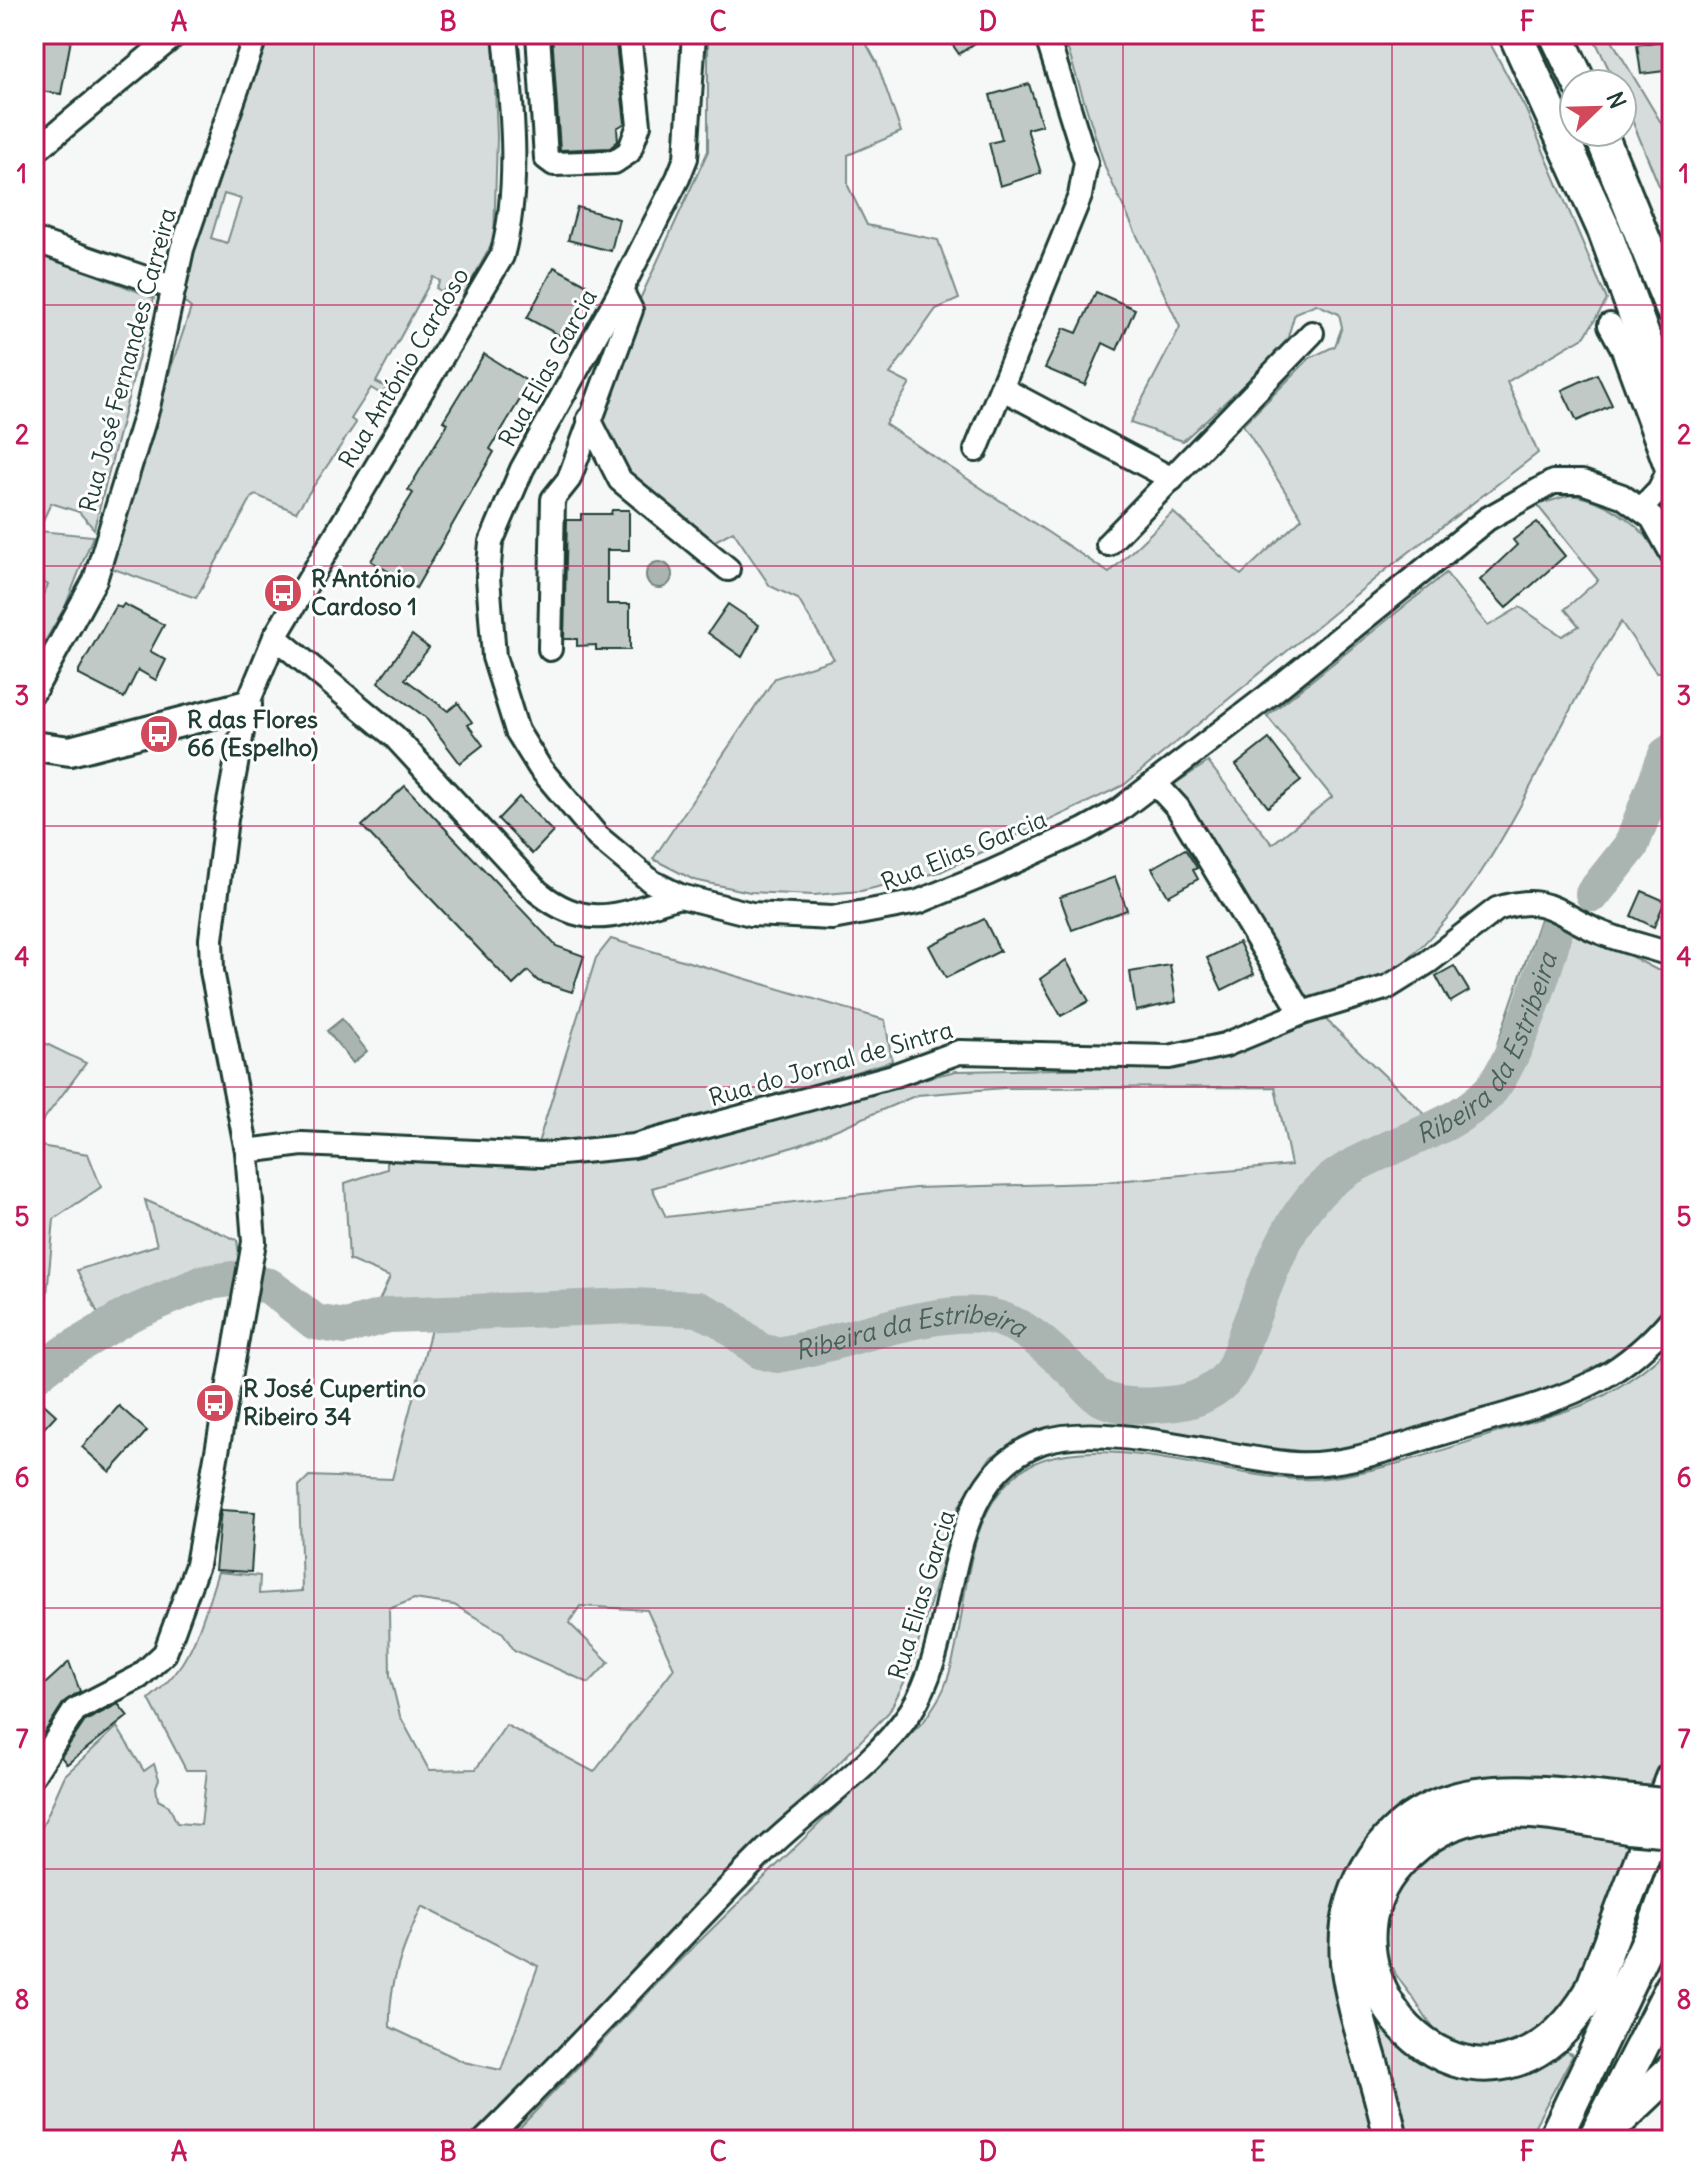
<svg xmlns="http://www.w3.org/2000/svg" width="1706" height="2174" viewBox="0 0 1706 2174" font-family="Delius,sans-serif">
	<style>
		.green { fill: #d6dcdb; stroke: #7a8c88; stroke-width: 2; fill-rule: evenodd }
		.water { fill: #aab5b1; stroke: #72857f; stroke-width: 2 }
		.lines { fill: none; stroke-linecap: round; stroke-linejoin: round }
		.river { stroke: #aab5b1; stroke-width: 36 }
		.building { fill: #c0c9c6; stroke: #1f3d34; stroke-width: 2 }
		.minor-casing { stroke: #1f3d34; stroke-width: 28 }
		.major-casing { stroke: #1f3d34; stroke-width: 34 }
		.highway-casing { stroke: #1f3d34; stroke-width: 38 }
		.minor { stroke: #fff; stroke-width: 22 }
		.major { stroke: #fff; stroke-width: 28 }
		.highway { stroke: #fff; stroke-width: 32 }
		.highway-bridge-casing { stroke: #1f3d34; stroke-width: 38; stroke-linecap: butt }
		.highway-bridge { stroke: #fff; stroke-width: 32 }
		.grid { fill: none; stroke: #c2185b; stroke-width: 2; stroke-opacity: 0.55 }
		.labels { text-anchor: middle; stroke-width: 6; stroke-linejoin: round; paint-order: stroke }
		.street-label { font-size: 24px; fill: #1f3d34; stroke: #fff }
		.poi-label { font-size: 24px; font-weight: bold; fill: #1f3d34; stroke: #fff; text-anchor: start }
		.water-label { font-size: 26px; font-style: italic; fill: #49615a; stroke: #fff }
		.neatline { fill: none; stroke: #c2185b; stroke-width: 3 }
		.grid-label { font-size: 26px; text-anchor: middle; font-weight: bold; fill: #c2185b }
	</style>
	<rect width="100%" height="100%" fill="#f6f7f7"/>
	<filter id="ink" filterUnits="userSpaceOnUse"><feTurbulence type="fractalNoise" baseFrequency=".0125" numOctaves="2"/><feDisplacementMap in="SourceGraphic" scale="16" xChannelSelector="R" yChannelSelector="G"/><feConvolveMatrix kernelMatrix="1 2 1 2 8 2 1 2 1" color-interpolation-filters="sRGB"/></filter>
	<g filter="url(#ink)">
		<g class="green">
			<path d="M264 34H493L497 137 494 240 465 293 450 283 442 292 436 288 440 281 433 277 376 382 388 388 381 394 371 388 351 419 356 423 296 512 256 495 252 497 196 598 105 566 191 308 178 297ZM224 194 241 199 227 243 211 238Z"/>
			<polygon points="708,34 861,34 877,63 901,132 848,155 848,186 867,225 938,240 959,299 936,309 890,374 910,384 885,424 1109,573 1173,512 1241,575 1302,518 1243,425 1310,358 1335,346 1342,327 1339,314 1316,304 1295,313 1285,347 1183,441 1130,423 1180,327 1106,170 1063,34 1485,34 1526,110 1607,300 1585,336 1507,382 1538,453 1387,569 1124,785 940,872 861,891 814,895 750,892 694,880 653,859 775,678 834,659 798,599 770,586 733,531 704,547 624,473 594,421 641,297 708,151"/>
			<polygon points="1592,34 1608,34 1672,141 1672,217 1622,96 1622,84 1616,84"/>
			<polygon points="34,250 154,298 94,529 79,512 51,503 38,531 93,536 65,607 34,660 34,611 48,585 34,577"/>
			<path d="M1570 495C1620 502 1668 543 1672 597 1674 621 1672 647 1672 671L1656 672 1621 622C1546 734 1500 892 1388 975 1370 987 1329 995 1307 1002L1170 787 1208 762 1272 844 1332 797 1267 716 1446 573 1488 626 1520 607 1562 636 1579 626 1565 609 1598 580 1537 505Z"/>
			<path d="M1543 910 1657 970H1672V1302L1630 1350 1576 1382 1375 1443 1328 1454 1078 1427 1030 1434 1009 1445 990 1458 959 1506 910 1671 889 1712 582 2026 481 2140H34V1845L65 1775 117 1727 144 1771 154 1764 159 1779 156 1787 158 1800 169 1806 177 1823 201 1825 207 1770H186L149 1699C194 1663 201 1624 218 1572L260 1576 259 1594 302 1591 299 1486 309 1476 392 1479 431 1329 318 1327 260 1291 265 1268 323 1313 374 1312 390 1277 349 1260 345 1183 387 1169V1158L533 1161 832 1101 956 1071 1176 1067 1321 1015 1431 1120 1473 1095 1487 1074ZM1275 1087 1291 1165 1094 1183 915 1188 666 1217 652 1188 800 1145 917 1095 1004 1088ZM414 1599 454 1605 503 1633 514 1650 589 1683 609 1662 569 1623 580 1606 647 1610 674 1668 594 1772 506 1725 476 1769 429 1770 400 1716 390 1675 389 1609ZM422 1906 538 1966 501 2070 464 2062 390 2027C388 1984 404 1944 422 1906Z"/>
			<polygon points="611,939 885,1020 892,1061 627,1141 538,1143 596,958"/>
			<polygon points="34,1038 86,1063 41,1123 34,1122"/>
			<polygon points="34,1145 88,1154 101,1187 54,1219 45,1316 34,1322"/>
			<path d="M145 1200 237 1240 239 1254 231 1289C169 1300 78 1346 34 1392V1364L101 1320 77 1270 157 1245Z"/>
			<path d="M1672 1344V1755L1660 1794C1580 1784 1478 1755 1406 1804 1384 1819 1367 1843 1352 1864L1379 2140H508L671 1969 925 1720C932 1708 942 1696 946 1683 970 1618 958 1531 1011 1479 1073 1416 1233 1484 1315 1479 1377 1474 1455 1446 1514 1427 1544 1417 1577 1410 1605 1395 1630 1381 1653 1364 1672 1344Z"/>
			<path d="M1481 1827H1529L1630 1839C1610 1893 1595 1960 1560 2007 1537 2038 1477 2063 1442 2037 1431 2029 1421 2009 1413 1998 1405 1987 1391 1971 1387 1957 1384 1947 1386 1932 1388 1921 1397 1870 1436 1846 1481 1827Z"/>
			<polygon points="1364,1987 1385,2020 1525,2069 1563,2050 1573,2055 1527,2140 1405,2140"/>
		</g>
		<g class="water">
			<circle cx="659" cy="575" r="13"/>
			<polygon points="342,1019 367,1051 353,1063 327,1031"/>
		</g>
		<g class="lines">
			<g class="river">
				<polyline points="1593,894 1631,846 1666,755 1672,751"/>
				<path id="s1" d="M34 1376 63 1354 130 1314 203 1283 232 1279 269 1286 315 1322 345 1327 389 1315 633 1306 698 1309 721 1320 760 1351 777 1355C836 1346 933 1306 989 1316 1027 1324 1051 1351 1078 1376 1084 1382 1091 1392 1099 1397 1120 1409 1154 1406 1177 1403 1195 1401 1217 1391 1229 1375 1238 1364 1242 1344 1247 1331 1264 1289 1279 1242 1306 1206 1349 1147 1434 1144 1485 1096 1513 1071 1545 969 1555 931"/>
			</g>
		</g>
		<g class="building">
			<polygon points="34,34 72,34 61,94 34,90"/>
			<polygon points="552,34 615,34 625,123 617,128 618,141 610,148 560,150"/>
			<polygon points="945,34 988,34 959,54"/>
			<polygon points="1672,39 1672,70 1641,74 1637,45"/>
			<polygon points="1029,84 1042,125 1027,129 1041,173 1000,186 989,143 1002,140 990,95"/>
			<polygon points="577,207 619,219 611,251 568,240"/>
			<polygon points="554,267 593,288 566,339 527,318"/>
			<polygon points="1096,292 1135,309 1117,350 1103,343 1085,385 1045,368 1064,328 1077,333"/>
			<polygon points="484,354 530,383 490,449 494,452 416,588 371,561 413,493 408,490 448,423 443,421"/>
			<polygon points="1597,374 1612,405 1577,421 1562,390"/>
			<polygon points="612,510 629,510 629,550 607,550 607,604 630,604 630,650 596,650 596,645 577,646 577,639 564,639 567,520 581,520 581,514 611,514"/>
			<polygon points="1537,522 1565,556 1506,608 1480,580 1517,545 1513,540"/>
			<polygon points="124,604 164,625 150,651 166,660 156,680 138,670 124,698 79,675 79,670 116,605 121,608"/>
			<polygon points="728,604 759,625 742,657 708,633"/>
			<polygon points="412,635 429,648 405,679 448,711 458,703 472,722 468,725 483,745 460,763 425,717 378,682"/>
			<polygon points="1269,739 1301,781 1268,807 1236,765"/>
			<polygon points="405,786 556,946 584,956 572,992 538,981 528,971 513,985 362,826"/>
			<polygon points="519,797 553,832 532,854 498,819"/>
			<polygon points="1185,849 1197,868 1193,870 1198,879 1168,896 1152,868"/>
			<polygon points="1115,877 1127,910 1072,930 1060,897"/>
			<polygon points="1642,891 1665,901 1654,927 1631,916"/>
			<polygon points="984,919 1000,951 946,978 929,946"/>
			<polygon points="1239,942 1254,974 1222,990 1207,958"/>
			<polygon points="1066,960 1089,1001 1061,1016 1040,979"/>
			<polygon points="1170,965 1176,1002 1136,1011 1130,972"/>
			<polygon points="1454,966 1469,991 1450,1002 1436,976"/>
			<polygon points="34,1395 56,1415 34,1439"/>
			<polygon points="119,1406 147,1431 110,1472 82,1447"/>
			<polygon points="221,1510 255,1512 251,1572 215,1570"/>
			<polygon points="69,1662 80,1691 64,1702 44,1733 41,1730 34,1736 34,1694"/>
			<polygon points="118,1704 128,1716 67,1764 61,1757 85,1721"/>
		</g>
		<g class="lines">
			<defs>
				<g id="minor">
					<polyline points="538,34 546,158 554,164 614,162 629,152 639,125 629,34"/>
					<polyline points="694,34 686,158 678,178 621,290 522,469 491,542 488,577 494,657 517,731 540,768 598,837 652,882 680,896 751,914 832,918 918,902 989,873 1084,830 1118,811 1269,695 1487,519 1553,482 1582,482 1622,496 1652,518 1672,554"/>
					<polyline points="34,152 176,34"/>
					<polyline points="34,240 174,288"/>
					<polyline points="1610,325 1622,347 1668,472 1659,490 1641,509"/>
					<polyline points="1003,389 1172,479"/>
					<polyline points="589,419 620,480 728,569"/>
					<polyline points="976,450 1080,196 1086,162 1046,34"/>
					<polyline points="1108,544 1312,333"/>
					<path d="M275 637 394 736 538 892C590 934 623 912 680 896"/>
					<polyline points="550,649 553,499 569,479 631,310 621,290"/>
					<polyline points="34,691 95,580 148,407 182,249 256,34"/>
					<polyline points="1156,784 1178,808 1302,1013"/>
					<path d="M247 1151 302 1144 541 1155 634 1146 893 1076 959 1052 1169 1057 1225 1045 1302 1013 1388 987 1428 962 1497 909C1546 893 1555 912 1595 930 1619 941 1647 946 1672 955"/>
					<path d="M34 1774 75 1710 139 1677 165 1653 197 1565 254 1242 247 1151 212 971 211 939 226 819 247 705 275 637 502 256C521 185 512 107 505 34"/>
					<path d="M485 2140C580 2047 668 1948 762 1854 810 1806 873 1768 911 1711 963 1632 936 1480 1042 1442 1104 1420 1226 1459 1294 1464 1346 1467 1400 1445 1449 1431 1499 1416 1554 1404 1600 1379 1629 1363 1651 1343 1672 1318"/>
				</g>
				<polyline id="major" points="34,746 70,751 247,705"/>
				<g id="highway">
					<polyline points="1515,34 1605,232 1672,415"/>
					<polyline points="1556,34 1580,84"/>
					<polyline points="1600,132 1672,309"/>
					<path d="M1628 1826C1584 1820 1532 1806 1488 1814 1452 1820 1425 1834 1399 1862 1295 1975 1482 2172 1591 1992L1672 1778"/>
					<polyline points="1612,2127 1672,2070"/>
					<path d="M1391 2140C1380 2080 1354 2022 1347 1962 1344 1924 1353 1889 1374 1858 1434 1769 1541 1793 1633 1802"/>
					<polyline points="1554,2140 1654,1929 1672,1878"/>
					<polyline points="1594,2140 1672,1987"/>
				</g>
			</defs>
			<use href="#minor" class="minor-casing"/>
			<use href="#major" class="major-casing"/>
			<use href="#highway" class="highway-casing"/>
			<use href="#minor" class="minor"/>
			<use href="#major" class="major"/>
			<use href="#highway" class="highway"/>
			<defs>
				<g id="highway-bridge">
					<polyline points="1633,1802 1672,1806"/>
					<polyline points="1628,1826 1672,1830"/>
				</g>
			</defs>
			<use href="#highway-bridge" class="highway-bridge-casing"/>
			<use href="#highway-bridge" class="highway-bridge"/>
		</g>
	</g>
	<path class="grid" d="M314 34V2140M583 34V2140M853 34V2140M1123 34V2140M1392 34V2140M34 305H1672M34 566H1672M34 826H1672M34 1087H1672M34 1348H1672M34 1608H1672M34 1869H1672"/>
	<defs>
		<symbol id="bus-disc" viewBox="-11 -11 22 22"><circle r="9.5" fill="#d1495b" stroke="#fff"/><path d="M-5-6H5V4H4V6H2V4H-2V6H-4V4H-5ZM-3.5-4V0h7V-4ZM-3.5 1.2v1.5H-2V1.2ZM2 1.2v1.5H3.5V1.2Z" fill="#fff"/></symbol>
	</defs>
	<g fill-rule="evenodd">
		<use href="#bus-disc" x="261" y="571" width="44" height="44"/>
		<use href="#bus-disc" x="137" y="712" width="44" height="44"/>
		<use href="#bus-disc" x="193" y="1381" width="44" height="44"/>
	</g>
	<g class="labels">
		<g class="street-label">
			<text transform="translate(128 360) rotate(-75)" y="8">Rua José Fernandes Carreira</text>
			<text transform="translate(404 368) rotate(-59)" y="8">Rua António Cardoso</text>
			<text transform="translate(548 368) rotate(-61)" y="8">Rua Elias Garcia</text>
			<text transform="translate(964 851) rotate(-22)" y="8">Rua Elias Garcia</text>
			<text transform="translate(831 1064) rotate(-16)" y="8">Rua do Jornal de Sintra</text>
			<text transform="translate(922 1595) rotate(-73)" y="8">Rua Elias Garcia</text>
		</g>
		<g class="poi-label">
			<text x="311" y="587">R António<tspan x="311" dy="28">Cardoso 1</tspan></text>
			<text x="187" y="728">R das Flores<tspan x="187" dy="28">66 (Espelho)</tspan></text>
			<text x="243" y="1397">R José Cupertino<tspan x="243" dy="28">Ribeiro 34</tspan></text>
		</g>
		<g class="water-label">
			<text dy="9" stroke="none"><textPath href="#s1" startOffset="1730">Ribeira da Estribeira</textPath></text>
			<text dy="9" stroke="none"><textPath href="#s1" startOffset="934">Ribeira da Estribeira</textPath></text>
		</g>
	</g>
	<rect width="1706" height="2174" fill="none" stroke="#fff" stroke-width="88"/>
	<g transform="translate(1598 108) rotate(67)"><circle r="38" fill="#ffffff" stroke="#a5b1ae" stroke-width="2"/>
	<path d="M0-6L14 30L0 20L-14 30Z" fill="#d1495b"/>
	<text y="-12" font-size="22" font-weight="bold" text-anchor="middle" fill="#1f3d34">N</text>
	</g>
	<rect x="44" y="44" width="1618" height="2086" class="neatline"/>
	<g class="grid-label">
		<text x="179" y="31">A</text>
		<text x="448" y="31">B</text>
		<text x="718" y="31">C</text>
		<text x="988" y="31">D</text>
		<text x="1258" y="31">E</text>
		<text x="1527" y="31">F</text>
		<text x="22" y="183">1</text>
		<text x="1684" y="183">1</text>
		<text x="22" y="444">2</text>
		<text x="1684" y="444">2</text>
		<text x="22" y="705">3</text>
		<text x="1684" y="705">3</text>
		<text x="22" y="966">4</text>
		<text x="1684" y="966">4</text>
		<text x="22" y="1226">5</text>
		<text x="1684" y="1226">5</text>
		<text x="22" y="1487">6</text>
		<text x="1684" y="1487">6</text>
		<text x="22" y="1748">7</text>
		<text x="1684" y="1748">7</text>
		<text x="22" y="2009">8</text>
		<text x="1684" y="2009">8</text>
		<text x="179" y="2161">A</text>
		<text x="448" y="2161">B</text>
		<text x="718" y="2161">C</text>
		<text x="988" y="2161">D</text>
		<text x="1258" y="2161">E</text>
		<text x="1527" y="2161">F</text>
	</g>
</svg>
